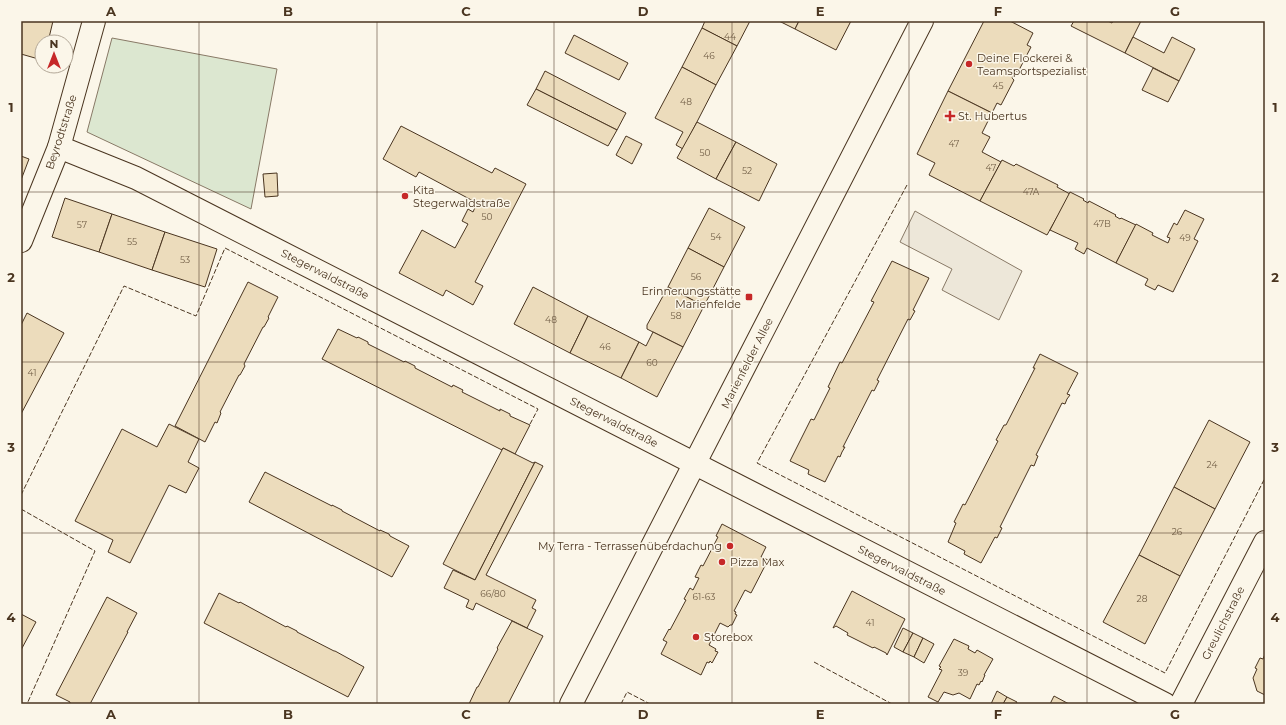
<svg xmlns="http://www.w3.org/2000/svg" width="1286" height="725" viewBox="0 0 1286 725" font-family="Montserrat,sans-serif">
	<style>
		.green { fill: #dce7d0; stroke: #887966 }
		.parking { fill: #ede7d9; stroke: #887966 }
		.building { fill: #ecdcbc; stroke: #4a3520 }
		.lines { fill: none; stroke-linecap: round; stroke-linejoin: round }
		.street-casing { stroke: #4a3520; stroke-width: 24 }
		.primary-casing { stroke: #4a3520; stroke-width: 24 }
		.street { stroke: #fbf6e9; stroke-width: 22 }
		.primary { stroke: #fbf6e9; stroke-width: 22 }
		.fence { stroke: #4a3520; stroke-width: 1; stroke-dasharray: 5 2; stroke-linecap: butt }
		.grid { fill: none; stroke: #4a3520; stroke-width: 1; stroke-opacity: 0.55 }
		.poi-dot { fill: #c62828; stroke: #fbf6e9; stroke-width: 1.5 }
		.labels { text-anchor: middle; stroke-width: 3; stroke-linejoin: round; paint-order: stroke }
		.number-label { font-size: 9px; fill: #725f47 }
		.poi-label { font-size: 11px; fill: #4a3520; stroke: #fbf6e9; text-anchor: start }
		.street-label { font-size: 11px; fill: #4a3520; stroke: #fbf6e9 }
		.neatline { fill: none; stroke: #4a3520; stroke-width: 1.5 }
		.grid-label { font-size: 13px; text-anchor: middle; font-weight: bold; fill: #4a3520 }
	</style>
	<rect width="100%" height="100%" fill="#fbf6e9"/>
	<polygon class="green" points="112,38 277,69 251,209 87,132"/>
	<polygon class="parking" points="915,211 1022,271 999,320 942,290 952,269 900,242"/>
	<g class="building">
		<polygon points="21,21 53,21 48,42 42,42 42,60 21,54"/>
		<polygon points="705,21 750,21 737,46 702,28"/>
		<polygon points="779,21 799,21 795,29"/>
		<polygon points="799,21 851,21 836,50 795,29"/>
		<polygon points="984,21 1010,21 1033,33 1027,45 1031,47 1018,72 1016,71 1012,78 1014,80 1001,105 997,103 992,113 948,91"/>
		<polygon points="1074,21 1108,21 1112,23 1113,21 1141,21 1125,53 1071,26"/>
		<polygon points="702,28 737,46 716,85 682,67"/>
		<polygon points="574,35 628,63 619,80 565,53"/>
		<polygon points="1133,37 1164,53 1172,37 1195,49 1179,81 1125,53"/>
		<polygon points="682,67 716,85 683,149 676,145 683,132 655,118"/>
		<polygon points="1153,68 1179,81 1168,102 1142,90"/>
		<polygon points="545,71 626,113 617,130 536,89"/>
		<polygon points="536,89 617,130 608,146 527,105"/>
		<polygon points="948,91 992,113 982,133 990,137 982,152 1001,162 980,201 929,175 935,163 917,154"/>
		<polygon points="697,122 736,142 716,179 677,158"/>
		<polygon points="401,126 492,173 495,168 526,184 475,282 483,286 473,305 446,290 443,296 399,273 422,230 455,248 468,224 462,221 468,209 473,212 477,203 419,172 416,177 383,159"/>
		<polygon points="626,136 642,144 632,164 616,155"/>
		<polygon points="736,142 777,164 759,201 716,179"/>
		<polygon points="21,156 29,159 21,180"/>
		<polygon points="1002,160 1014,166 1016,164 1058,185 1057,187 1070,194 1047,235 980,201"/>
		<polygon points="277,173 278,196 265,197 263,174"/>
		<polygon points="1070,192 1084,199 1083,200 1088,203 1089,201 1116,215 1115,216 1120,219 1121,218 1136,225 1116,263 1087,248 1084,254 1075,249 1078,243 1050,230"/>
		<polygon points="65,198 112,214 99,252 52,237"/>
		<polygon points="709,208 745,227 724,267 688,248"/>
		<polygon points="1185,210 1204,219 1194,239 1198,241 1173,292 1158,285 1155,290 1145,285 1148,279 1116,263 1136,224 1153,233 1152,235 1168,243 1170,238 1167,237 1174,223 1177,225"/>
		<polygon points="112,214 165,232 152,270 99,252"/>
		<polygon points="165,232 217,249 205,287 152,270"/>
		<polygon points="688,248 724,267 704,306 668,287"/>
		<polygon points="892,261 929,278 913,310 915,311 910,320 908,319 877,380 879,381 874,391 872,390 843,447 845,447 842,452 840,457 838,456 825,482 808,474 809,470 790,461 811,419 814,420 830,388 828,387 840,362 842,363 874,302 871,301"/>
		<polygon points="248,282 278,297 268,317 269,318 264,327 263,327 244,364 245,366 240,375 239,375 220,412 221,413 217,423 215,422 205,442 175,426"/>
		<polygon points="533,287 588,316 570,353 514,324"/>
		<polygon points="668,287 704,306 683,347 647,329 647,325"/>
		<polygon points="27,313 64,333 21,414 21,325"/>
		<polygon points="588,316 639,342 621,378 570,353"/>
		<polygon points="338,329 357,338 358,337 368,342 368,344 404,362 405,361 415,366 415,368 452,387 453,385 463,390 462,392 500,411 500,409 510,414 510,416 530,425 515,454 503,448 502,450 322,359"/>
		<polygon points="653,332 683,347 657,397 621,378 639,342 646,346"/>
		<polygon points="1040,354 1078,373 1067,394 1070,395 1067,399 1065,404 1062,403 1036,455 1038,456 1034,466 1031,465 1000,527 1002,528 997,538 995,537 981,563 964,554 965,551 948,542 956,523 954,522 963,504 965,505 998,441 996,440 1004,425 1006,425 1035,368 1033,368"/>
		<polygon points="1209,420 1250,442 1215,509 1174,487"/>
		<polygon points="169,424 199,439 188,462 199,468 186,493 169,485 130,563 108,552 113,540 75,521 122,429 157,447"/>
		<polygon points="503,448 533,463 535,462 475,580 443,564"/>
		<polygon points="535,462 543,466 486,575 536,600 532,608 536,610 527,628 476,603 473,610 466,607 469,600 444,588 453,570 475,580"/>
		<polygon points="265,472 332,506 332,505 342,510 342,511 380,531 380,530 389,534 390,536 409,546 392,577 249,502"/>
		<polygon points="1174,487 1215,509 1180,576 1139,555"/>
		<polygon points="722,524 766,547 761,557 768,560 751,593 745,590 734,611 736,612 735,614 737,615 732,625 730,625 728,627 720,623 709,645 716,649 715,651 718,652 712,663 710,661 709,663 707,662 701,675 661,654 667,642 663,640 669,629 670,630 686,600 684,599 690,588 693,590 699,578 695,577 701,565 703,566 718,537 716,536"/>
		<polygon points="1139,555 1180,576 1145,644 1103,622"/>
		<polygon points="852,591 905,619 887,655 886,653 874,647 873,648 847,635 848,633 836,626 833,628"/>
		<polygon points="219,593 239,603 240,602 286,627 287,626 297,631 297,632 334,651 335,651 364,667 348,697 204,623"/>
		<polygon points="107,597 137,613 127,632 128,632 90,704 70,704 70,702 56,695"/>
		<polygon points="21,614 36,622 21,650"/>
		<polygon points="512,621 543,636 508,704 469,704 477,687 478,687 498,649 497,648"/>
		<polygon points="903,628 913,633 903,652 894,647"/>
		<polygon points="913,633 923,638 914,657 903,652"/>
		<polygon points="923,638 934,644 924,663 914,657"/>
		<polygon points="954,639 969,646 968,649 975,653 977,650 993,659 984,675 985,675 982,682 981,681 979,685 977,684 970,699 959,693 953,695 944,692 938,702 928,697 942,670 939,669 941,667 939,666"/>
		<polygon points="1265,654 1265,695 1257,691 1253,678 1257,669 1255,668 1260,658 1263,659"/>
		<polygon points="997,691 1007,697 1003,704 991,704"/>
		<polygon points="1054,696 1069,704 1050,704"/>
		<polygon points="1007,697 1017,702 1016,704 1003,704"/>
	</g>
	<g class="lines">
		<defs>
			<g id="street">
				<polyline points="59,147 136,178 1165,704"/>
				<polyline points="21,241 59,147 94,21"/>
				<polyline points="1181,704 1265,542"/>
			</g>
			<polyline id="primary" points="571,704 922,21"/>
		</defs>
		<use href="#street" class="street-casing"/>
		<use href="#primary" class="primary-casing"/>
		<use href="#street" class="street"/>
		<use href="#primary" class="primary"/>
		<g class="fence">
			<polyline points="907,185 757,463 1165,673 1265,478"/>
			<polyline points="21,495 124,286 196,316 225,248 538,409 529,426"/>
			<polyline points="21,509 95,551 27,704"/>
			<polyline points="814,662 892,704"/>
			<polyline points="621,704 627,692 650,704"/>
		</g>
	</g>
	<path class="grid" d="M199 21V704M377 21V704M554 21V704M732 21V704M909 21V704M1087 21V704M21 192H1265M21 362H1265M21 533H1265"/>
	<g class="poi-dot">
		<circle cx="969" cy="64" r="4"/>
		<path d="M948 110h4v4h4v4h-4v4h-4v-4h-4v-4h4z"/>
		<circle cx="405" cy="196" r="4"/>
		<rect x="745" y="293" width="8" height="8" rx="2"/>
		<circle cx="730" cy="546" r="4"/>
		<circle cx="722" cy="562" r="4"/>
		<circle cx="696" cy="637" r="4"/>
	</g>
	<g class="labels">
		<g class="number-label">
			<text x="730" y="40">44</text>
			<text x="709" y="59">46</text>
			<text x="998" y="89">45</text>
			<text x="686" y="105">48</text>
			<text x="954" y="147">47</text>
			<text x="705" y="156">50</text>
			<text x="991" y="171">47</text>
			<text x="747" y="174">52</text>
			<text x="1031" y="195">47A</text>
			<text x="487" y="220">50</text>
			<text x="1102" y="227">47B</text>
			<text x="82" y="228">57</text>
			<text x="716" y="240">54</text>
			<text x="1185" y="241">49</text>
			<text x="132" y="245">55</text>
			<text x="185" y="263">53</text>
			<text x="696" y="280">56</text>
			<text x="676" y="319">58</text>
			<text x="551" y="323">48</text>
			<text x="605" y="350">46</text>
			<text x="652" y="366">60</text>
			<text x="32" y="376">41</text>
			<text x="1212" y="468">24</text>
			<text x="1177" y="535">26</text>
			<text x="493" y="597">66/80</text>
			<text x="704" y="600">61-63</text>
			<text x="1142" y="602">28</text>
			<text x="870" y="626">41</text>
			<text x="963" y="676">39</text>
		</g>
		<g class="poi-label">
			<text x="977" y="62">Deine Flockerei &amp;<tspan x="977" dy="13">Teamsportspezialist</tspan></text>
			<text x="958" y="120">St. Hubertus</text>
			<text x="413" y="194">Kita<tspan x="413" dy="13">Stegerwaldstraße</tspan></text>
			<text x="741" y="295" text-anchor="end">Erinnerungsstätte<tspan x="741" dy="13">Marienfelde</tspan></text>
			<text x="722" y="550" text-anchor="end">My Terra - Terrassenüberdachung</text>
			<text x="730" y="566">Pizza Max</text>
			<text x="704" y="641">Storebox</text>
		</g>
		<g class="street-label">
			<text transform="translate(61 132) rotate(-72)" y="4">Beyrodtstraße</text>
			<text transform="translate(325 274) rotate(27)" y="4">Stegerwaldstraße</text>
			<text transform="translate(747 363) rotate(-63)" y="4">Marienfelder Allee</text>
			<text transform="translate(614 422) rotate(27)" y="4">Stegerwaldstraße</text>
			<text transform="translate(902 570) rotate(27)" y="4">Stegerwaldstraße</text>
			<text transform="translate(1223 623) rotate(-63)" y="4">Greulichstraße</text>
		</g>
	</g>
	<rect width="1286" height="725" fill="none" stroke="#fbf6e9" stroke-width="44"/>
	<g transform="translate(54 54)"><circle r="19" fill="#fbf6e9" stroke="#b4a999"/>
	<path d="M0-3L7 15L0 10L-7 15Z" fill="#c62828"/>
	<text y="-6" font-size="11" font-weight="bold" text-anchor="middle" fill="#4a3520">N</text>
	</g>
	<rect x="22" y="22" width="1242" height="681" class="neatline"/>
	<g class="grid-label">
		<text x="111" y="16">A</text>
		<text x="288" y="16">B</text>
		<text x="466" y="16">C</text>
		<text x="643" y="16">D</text>
		<text x="820" y="16">E</text>
		<text x="998" y="16">F</text>
		<text x="1175" y="16">G</text>
		<text x="11" y="112">1</text>
		<text x="1275" y="112">1</text>
		<text x="11" y="282">2</text>
		<text x="1275" y="282">2</text>
		<text x="11" y="452">3</text>
		<text x="1275" y="452">3</text>
		<text x="11" y="622">4</text>
		<text x="1275" y="622">4</text>
		<text x="111" y="719">A</text>
		<text x="288" y="719">B</text>
		<text x="466" y="719">C</text>
		<text x="643" y="719">D</text>
		<text x="820" y="719">E</text>
		<text x="998" y="719">F</text>
		<text x="1175" y="719">G</text>
	</g>
</svg>
